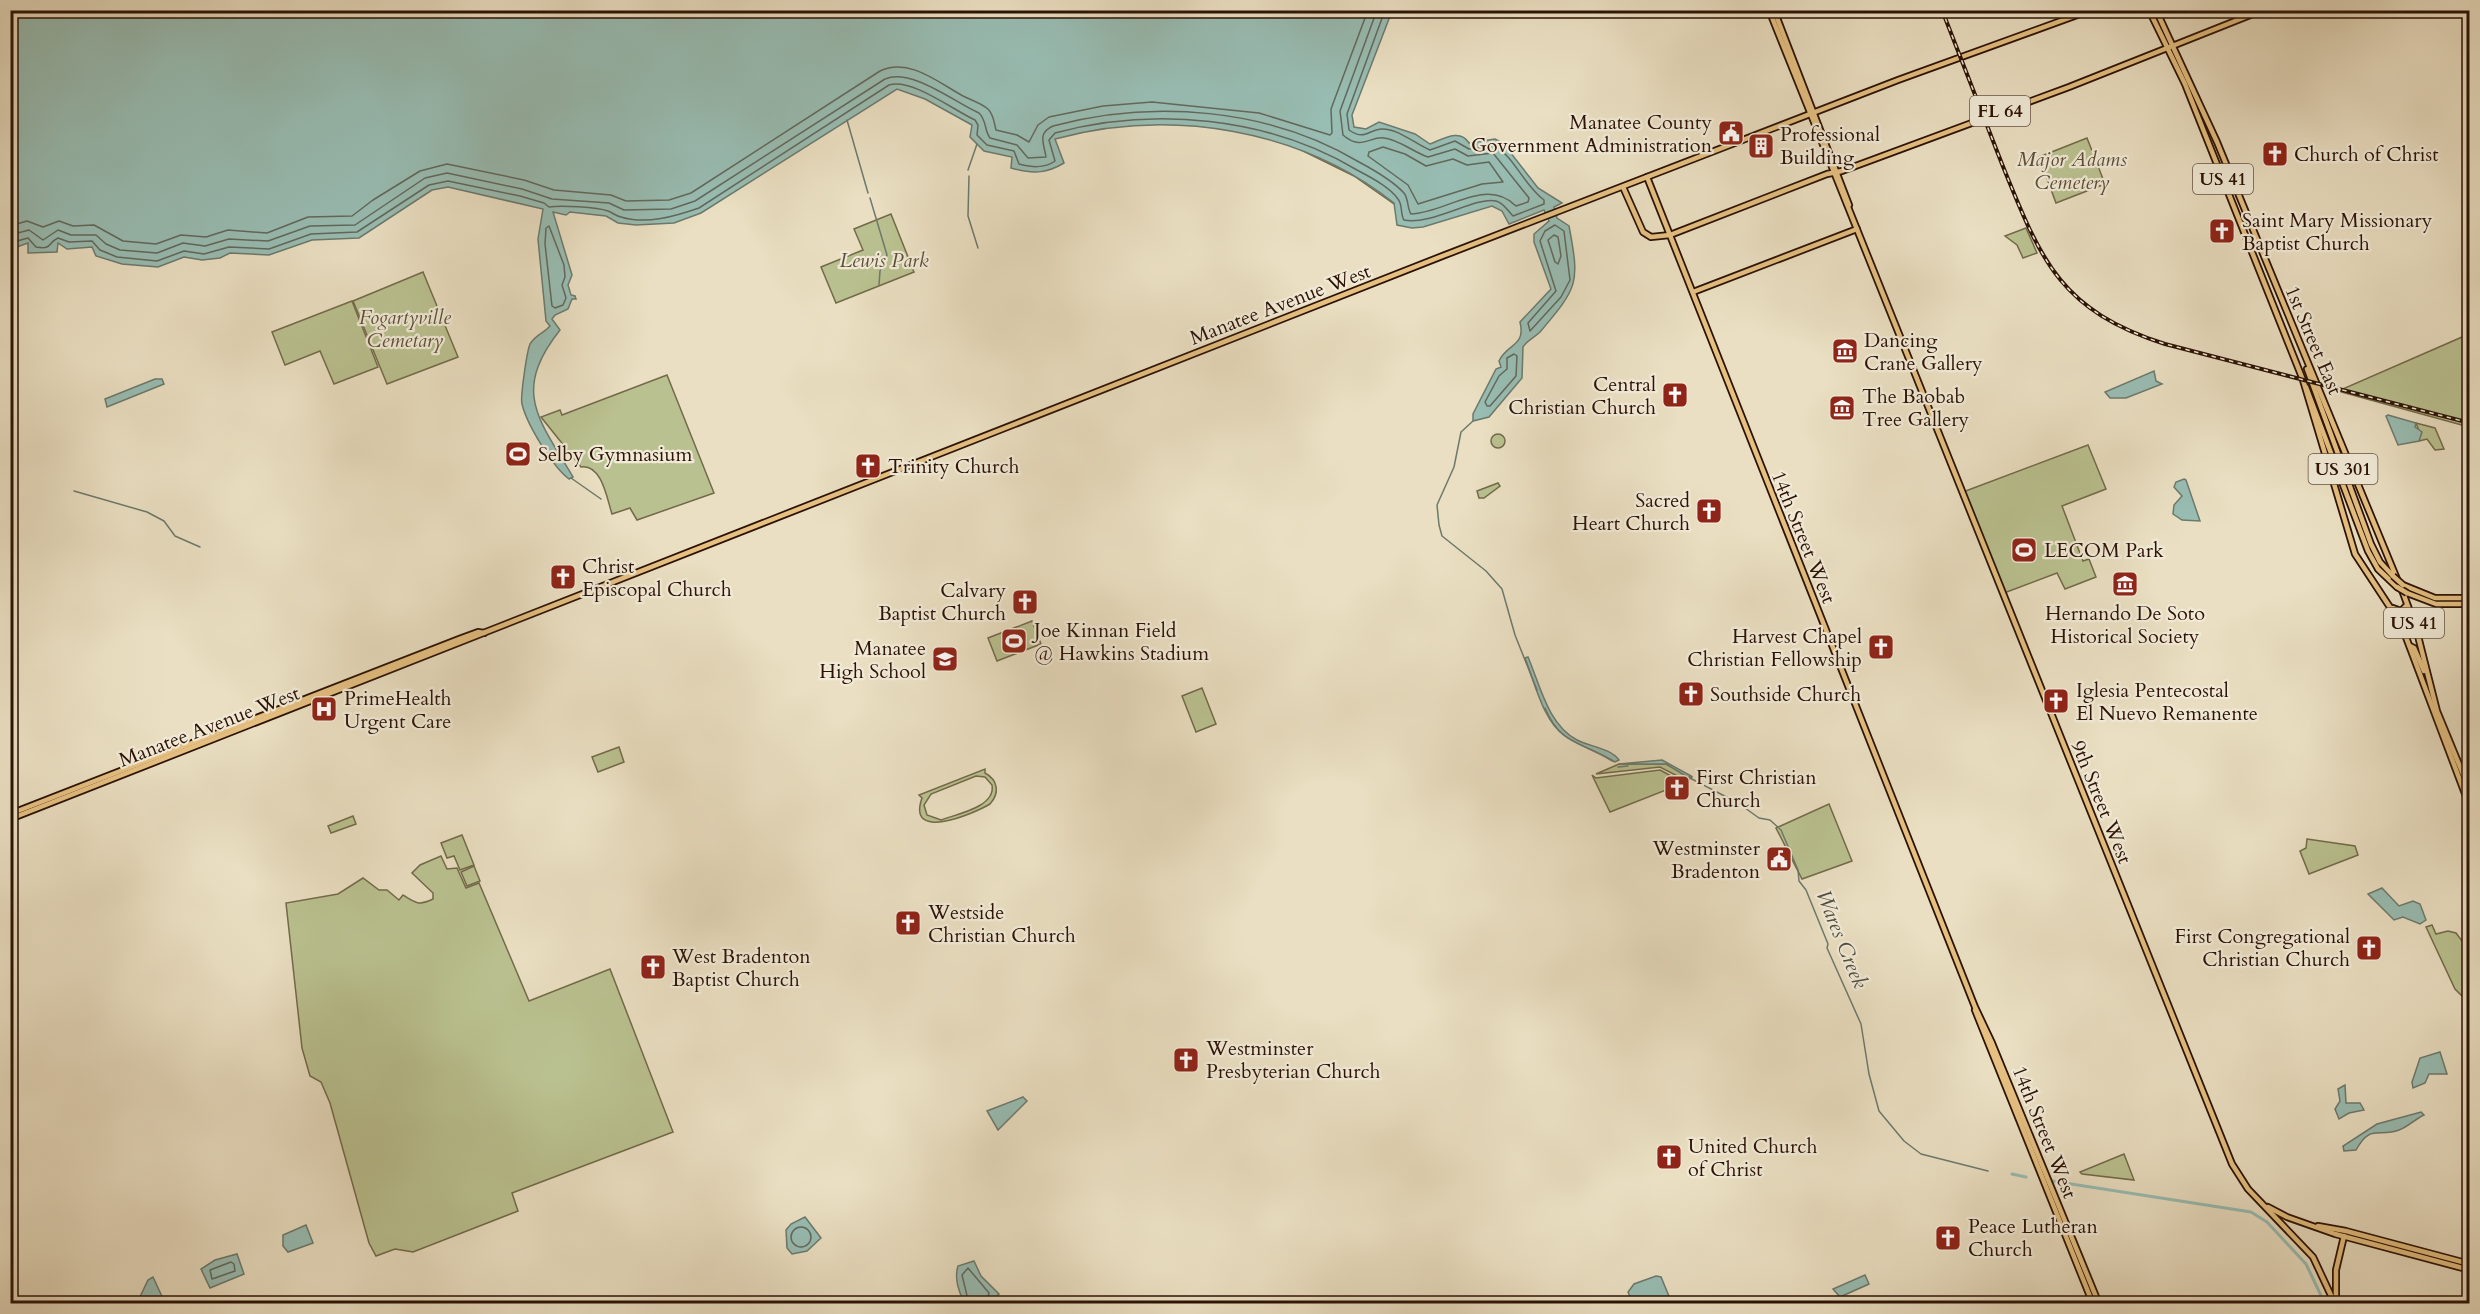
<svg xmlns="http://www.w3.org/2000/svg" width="2480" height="1314" viewBox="0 0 2480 1314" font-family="Cardo,serif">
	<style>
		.green { fill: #bac190; stroke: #726a4a; stroke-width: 1.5; fill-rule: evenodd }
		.water { fill: #98bdb3; stroke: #6c796d; stroke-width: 1.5 }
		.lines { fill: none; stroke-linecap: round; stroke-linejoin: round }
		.shore { stroke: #62685c; stroke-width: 1.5 }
		.stream { stroke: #6c796d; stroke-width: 1.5 }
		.canal { stroke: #98bdb3; stroke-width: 3 }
		.major-casing { stroke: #2b1205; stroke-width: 8 }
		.major { stroke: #e5c081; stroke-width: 4.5 }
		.rail-casing { stroke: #2b1205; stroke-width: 4 }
		.rail { stroke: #f1ead7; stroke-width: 1.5; stroke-dasharray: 4.5; stroke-linecap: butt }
		.major-bridge-casing { stroke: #2b1205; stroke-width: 8; stroke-linecap: butt }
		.major-bridge { stroke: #e5c081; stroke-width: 4.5 }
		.labels { text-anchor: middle; stroke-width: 4.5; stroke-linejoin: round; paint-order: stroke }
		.shield { fill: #f1ead7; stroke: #665344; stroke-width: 1.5 }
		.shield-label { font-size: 18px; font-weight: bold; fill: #2b1205 }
		.poi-label { font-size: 20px; fill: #2b1205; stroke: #f1ead7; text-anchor: start }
		.park-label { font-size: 20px; font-style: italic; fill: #5d4f36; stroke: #f1ead7 }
		.street-label { font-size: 20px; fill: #2b1205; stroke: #f1ead7 }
		.water-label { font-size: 21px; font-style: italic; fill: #514e42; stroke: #f1ead7 }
	</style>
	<rect width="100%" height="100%" fill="#eadfc2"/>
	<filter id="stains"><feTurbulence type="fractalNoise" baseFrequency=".00333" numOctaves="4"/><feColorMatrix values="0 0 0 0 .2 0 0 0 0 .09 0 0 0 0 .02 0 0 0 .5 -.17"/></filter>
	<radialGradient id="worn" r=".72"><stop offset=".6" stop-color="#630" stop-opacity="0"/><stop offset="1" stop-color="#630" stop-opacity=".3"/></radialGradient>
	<g class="green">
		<polygon points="2087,138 2105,184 2056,203 2039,157"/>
		<path d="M1291 145C1322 157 1374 177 1394 204L1354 176Z"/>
		<polygon points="891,214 914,272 836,303 821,267 863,250 854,229"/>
		<polygon points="2026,228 2037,253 2023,258 2017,245 2005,236"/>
		<polygon points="423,272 458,357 387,384 353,301"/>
		<polygon points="352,301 378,367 334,384 320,351 285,365 272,332"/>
		<polygon points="2469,334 2469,427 2338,391"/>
		<path d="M667 375 714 493 637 520 630 508 612 514C607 499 602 464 581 467L541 417 560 410 562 415Z"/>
		<polygon points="2416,423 2435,428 2444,449 2435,450 2427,439 2419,441 2420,433"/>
		<circle cx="1498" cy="441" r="7"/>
		<polygon points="2088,445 2106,489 2062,506 2083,561 2089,559 2096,577 2065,589 2057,573 2004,593 1963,492"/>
		<polygon points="1498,483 1500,486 1484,498 1479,498 1477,491"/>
		<polygon points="1032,621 1041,644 997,661 988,638"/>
		<polygon points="1202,688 1216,724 1196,732 1182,696"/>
		<polygon points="619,747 624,762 598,772 592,757"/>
		<polygon points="1619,764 1666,764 1692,777 1687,781 1660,767 1596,774"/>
		<path d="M985 769V773C998 780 1000 793 990 804 975 813 906 843 922 798L919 795ZM976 776 985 777 992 785C996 807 957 814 941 820L927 815 924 805 931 794Z"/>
		<polygon points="1660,770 1684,783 1610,812 1592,775 1596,778"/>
		<polygon points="1829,804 1852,861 1802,879 1776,828"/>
		<polygon points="353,816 356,824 331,833 328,826"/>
		<polygon points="462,835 474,865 460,870 454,856 447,858 441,843"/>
		<polygon points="2307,839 2355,846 2358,855 2309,874 2300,851 2306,848"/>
		<path d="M441 856 447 869 457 868 466 888 479 883 529 1001 610 969 673 1132 512 1193 518 1211 413 1252 395 1249 376 1256 369 1243 330 1103 321 1082 310 1076 302 1048 286 903 338 894 363 878 379 890H387L399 900 403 895C415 903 419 906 433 899V893L412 873 420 865Z"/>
		<polygon points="474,866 480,881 467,886 461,872"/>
		<polygon points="2432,925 2436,934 2448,931 2456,933 2462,941 2469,944 2469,998 2464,998 2455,989 2426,927"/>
		<polygon points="2124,1154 2134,1180 2082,1174 2080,1172"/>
	</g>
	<g class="water">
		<path d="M10 11H1392L1352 115 1354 127 1366 129 1379 122 1415 134 1430 144C1443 139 1460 128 1469 143L1495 139 1503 143 1538 188 1562 203 1554 207 1557 218 1569 226C1580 284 1578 287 1540 332 1534 338 1528 339 1523 347L1522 378 1489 417 1473 421V414L1496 369 1501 367 1499 361C1507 343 1526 347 1520 322L1551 289 1534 242V234L1549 221 1544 210 1509 224 1502 211 1492 206 1423 227 1412 228 1397 225 1394 203C1299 128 1170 108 1055 139L1064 163C1046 174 1032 174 1011 168L1012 157 984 151 970 137 972 125 925 99 897 89 701 213 674 223 636 225 618 223 606 216 570 212 566 215 553 212 572 275 568 285 571 295 575 296 576 299H572L568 309 555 315 552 319 560 330C511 392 539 419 573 477L569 479C553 467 527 425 522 404 520 398 527 351 530 344 535 335 544 333 550 326L546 321 538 239 543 209 448 187 432 190 359 238 312 240 269 255 230 253 220 258 202 260 184 257 158 267 122 264 96 256 92 247 67 249 58 243 57 252 28 253V243L11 249Z"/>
		<polygon points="2154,371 2156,381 2162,384 2126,398 2110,398 2105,392"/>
		<polygon points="155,379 162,379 164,384 107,407 105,399"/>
		<polygon points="2388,415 2416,423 2415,427 2422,432 2419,441 2398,445 2386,416"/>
		<polygon points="2184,479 2186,480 2200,521 2182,520 2173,514 2174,505 2182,496 2174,487 2176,482"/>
		<path d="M1528 657C1540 685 1548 725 1577 740 1591 747 1610 748 1619 760L1615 762C1599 752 1581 747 1565 736 1543 721 1535 683 1525 658Z"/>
		<polygon points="1662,760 1691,776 1689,778 1666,764 1619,764"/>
		<polygon points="2382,888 2399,906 2413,901 2420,904 2426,920 2420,924 2403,917 2394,920 2368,894"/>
		<polygon points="2440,1052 2447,1074 2429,1074 2425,1083 2413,1088 2412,1082 2420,1058"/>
		<polygon points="2345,1085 2346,1103 2360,1103 2364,1110 2349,1113 2339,1119 2335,1109 2340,1101 2338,1089"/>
		<polygon points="1023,1097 1027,1101 998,1130 987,1111"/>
		<path d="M2421 1112 2424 1115C2415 1119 2408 1127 2399 1130 2378 1138 2371 1123 2356 1150L2344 1151 2343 1146 2377 1124Z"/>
		<polygon points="805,1217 821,1238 807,1251 792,1254 787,1248 786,1230 791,1224"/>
		<polygon points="306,1225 313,1243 288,1252 283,1246 283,1235"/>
		<polygon points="237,1254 244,1274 210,1288 201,1269 215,1260"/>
		<path d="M974 1261 981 1276 999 1294 989 1303H964C959 1291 954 1279 958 1266Z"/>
		<polygon points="1865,1275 1869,1284 1840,1297 1833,1289"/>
		<polygon points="1656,1276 1661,1277 1671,1301 1633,1303 1628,1292 1634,1284"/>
		<polygon points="153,1277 165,1303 137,1303 148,1280"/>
	</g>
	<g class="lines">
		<g class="shore">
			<polygon points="1383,147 1405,154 1426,166 1453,159 1467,165 1489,162 1503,182 1482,184 1418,204 1408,185 1368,156 1369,152"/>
			<polygon points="1555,225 1564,231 1570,280 1561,297 1530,331 1528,323 1556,291 1540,241 1545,231"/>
			<path d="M10 226 27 221 43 227 59 221 73 226 94 225 123 241 156 244 181 235 206 237 228 230 267 233 308 217 352 216 373 200 420 171 447 164 524 180 554 190 611 195 626 201 669 200 691 193 880 71C909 57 939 83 963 96 971 100 981 103 988 109 994 115 994 123 996 130L1017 135 1029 142 1038 125 1049 117 1103 106 1152 102 1259 113 1330 135 1332 133 1331 109 1368 10"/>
			<polygon points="549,226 564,265 565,277 562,285 566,298 563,305 555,308 552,306 545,244 546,228"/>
			<path d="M10 235 29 230 43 240 58 230 71 235H96L106 244 120 250 157 253 183 243 205 246 229 239 268 241 310 226 355 225 425 178 447 173 522 189 552 199 609 203 624 210 671 209 695 201 885 79C912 68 954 102 979 113 987 121 984 130 990 138L1017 145 1028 158 1046 157C1044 144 1037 133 1053 126 1152 99 1269 108 1359 162 1374 170 1392 180 1404 193 1409 200 1407 208 1411 214 1446 213 1486 176 1516 206L1528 202 1529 198 1493 153 1468 156 1455 149 1428 157C1413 152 1400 140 1384 138 1370 136 1361 151 1343 135L1340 111 1377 10"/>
			<polygon points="1554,235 1558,237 1561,256 1558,264 1555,262 1548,240"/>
			<path d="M10 243 28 238 36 247C53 250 47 243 58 238L69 242 92 241 100 250 117 257 157 261 184 251 204 254 229 247 269 249 311 234 357 232 429 185 448 181 520 196 544 203 549 207C560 205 597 207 608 211 613 213 616 216 621 217 646 225 676 216 699 208L889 85C912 78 953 110 975 120L978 125 977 135 987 145 1014 151 1019 164C1031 167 1044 169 1055 161L1049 140 1055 133C1154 106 1268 117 1357 170 1370 177 1390 187 1398 199 1403 205 1400 214 1404 220 1430 226 1477 196 1496 201 1504 203 1507 210 1513 216L1544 204V200C1524 185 1514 157 1495 146L1469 149 1455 141 1430 150C1415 144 1398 128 1381 129 1368 130 1365 141 1349 130L1347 114 1385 10"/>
			<polygon points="1514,354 1517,356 1516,376 1490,406 1487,406 1485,402 1499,376 1507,369 1507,358"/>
			<circle cx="801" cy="1237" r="10"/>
			<polygon points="231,1262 234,1264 235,1271 212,1279 210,1270"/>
			<polyline points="969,1304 962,1275 968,1268 989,1293 986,1304"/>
		</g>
		<g class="stream">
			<polyline points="847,120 868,193"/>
			<polyline points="968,170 977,144"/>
			<polyline points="969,176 968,216 978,248"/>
			<polyline points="870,198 887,255 880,271 879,285"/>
			<polyline points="1473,421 1461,432 1454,467 1437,505 1439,525 1442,536 1486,571 1502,589 1515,635 1537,690"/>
			<polyline points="571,478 601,499"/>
			<polyline points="74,491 147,512 164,521 175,536 200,547"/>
			<path d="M1545 708C1561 746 1582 741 1612 761"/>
			<polyline points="1618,767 1628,766"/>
			<polyline points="1688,777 1738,803 1759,818 1770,820 1781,830 1798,870 1799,881 1806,890 1828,944 1827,948 1861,1024 1869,1074 1879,1111 1904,1141 1921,1154 1988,1171"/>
		</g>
		<g class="canal">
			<polyline points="2012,1174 2026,1177"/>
			<polyline points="2052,1181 2251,1212 2267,1222 2306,1264 2325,1304"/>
		</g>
		<defs>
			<g id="major">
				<polyline points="1769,10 2232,1164 2248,1189 2313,1257 2335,1304"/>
				<polyline points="1774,10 1849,205"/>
				<polyline points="2149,10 2185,84 2303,380 2355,554 2401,624 2470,807"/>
				<polyline points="2156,10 2217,142 2397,579"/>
				<polyline points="1647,177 1975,1007 1992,1043 2099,1304"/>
				<polyline points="1623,187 1643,232 1651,237 1670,235 1827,174 1842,171 2069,87 2263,10"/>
				<polyline points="1693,292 1857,229"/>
				<polyline points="2307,369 2371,544 2380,562 2393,576"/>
				<polyline points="2306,387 2368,551 2378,569 2397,587"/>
				<polyline points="2403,585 2435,598 2470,598"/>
				<polyline points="2402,590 2416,628 2437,711 2470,791"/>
				<polyline points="2407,593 2436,604 2470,604"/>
				<polyline points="2393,608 2401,611 2407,605"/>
				<polyline points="2410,646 2414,648 2424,671"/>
				<polyline points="10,814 459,639 478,632 484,633"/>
				<polyline points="10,819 1445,255 1898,80 2091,10"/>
				<polyline points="1975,1010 2093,1304"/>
				<polyline points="2268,1207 2287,1217 2335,1234 2470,1270"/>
				<polyline points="2318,1226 2346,1231 2470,1264"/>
				<polyline points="2336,1302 2336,1270 2344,1236"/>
			</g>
		</defs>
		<use href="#major" class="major-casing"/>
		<use href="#major" class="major"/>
		<defs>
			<path id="rail" d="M1942 10C1962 61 1982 113 2002 164 2041 260 2059 310 2165 344L2470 423"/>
		</defs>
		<use href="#rail" class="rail-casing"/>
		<use href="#rail" class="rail"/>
		<defs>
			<g id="major-bridge">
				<polyline points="2393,576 2403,585"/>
				<polyline points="2397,587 2407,593"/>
			</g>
		</defs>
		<use href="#major-bridge" class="major-bridge-casing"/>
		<use href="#major-bridge" class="major-bridge"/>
	</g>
	<defs>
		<symbol id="civic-square" viewBox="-11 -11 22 22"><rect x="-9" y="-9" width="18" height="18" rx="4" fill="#8f2418" stroke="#f1ead7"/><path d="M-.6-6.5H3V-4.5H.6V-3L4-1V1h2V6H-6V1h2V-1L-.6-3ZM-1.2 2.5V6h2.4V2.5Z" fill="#fff"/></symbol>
		<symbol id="building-square" viewBox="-11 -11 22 22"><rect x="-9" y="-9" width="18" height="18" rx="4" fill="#8f2418" stroke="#f1ead7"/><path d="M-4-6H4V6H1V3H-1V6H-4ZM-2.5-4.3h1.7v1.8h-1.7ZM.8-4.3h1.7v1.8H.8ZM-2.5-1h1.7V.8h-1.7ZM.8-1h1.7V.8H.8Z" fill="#fff"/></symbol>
		<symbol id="church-square" viewBox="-11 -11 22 22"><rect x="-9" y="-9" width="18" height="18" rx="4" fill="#8f2418" stroke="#f1ead7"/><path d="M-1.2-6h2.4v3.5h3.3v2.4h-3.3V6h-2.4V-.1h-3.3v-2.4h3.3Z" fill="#fff"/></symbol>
		<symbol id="museum-square" viewBox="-11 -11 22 22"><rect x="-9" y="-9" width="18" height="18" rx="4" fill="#8f2418" stroke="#f1ead7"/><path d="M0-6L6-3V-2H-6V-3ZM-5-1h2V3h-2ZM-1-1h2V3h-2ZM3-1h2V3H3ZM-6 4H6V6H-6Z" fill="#fff"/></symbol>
		<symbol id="stadium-square" viewBox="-11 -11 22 22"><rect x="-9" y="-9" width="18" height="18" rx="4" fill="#8f2418" stroke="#f1ead7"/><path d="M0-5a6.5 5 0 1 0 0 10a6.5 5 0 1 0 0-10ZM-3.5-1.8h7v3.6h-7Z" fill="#fff"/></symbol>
		<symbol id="school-square" viewBox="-11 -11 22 22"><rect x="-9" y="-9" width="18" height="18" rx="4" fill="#8f2418" stroke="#f1ead7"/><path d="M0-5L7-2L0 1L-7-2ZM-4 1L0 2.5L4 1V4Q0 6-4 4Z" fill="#fff"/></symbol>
		<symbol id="hospital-square" viewBox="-11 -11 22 22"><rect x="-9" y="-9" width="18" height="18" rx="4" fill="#8f2418" stroke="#f1ead7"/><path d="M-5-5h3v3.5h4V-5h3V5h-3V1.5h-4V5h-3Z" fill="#fff"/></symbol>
	</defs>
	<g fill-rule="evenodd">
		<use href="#civic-square" x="1716" y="118" width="30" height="30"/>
		<use href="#building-square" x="1746" y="131" width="30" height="30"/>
		<use href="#church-square" x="2260" y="139" width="30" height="30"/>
		<use href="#church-square" x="2207" y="216" width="30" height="30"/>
		<use href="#museum-square" x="1830" y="336" width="30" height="30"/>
		<use href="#church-square" x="1660" y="380" width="30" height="30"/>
		<use href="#museum-square" x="1827" y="393" width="30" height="30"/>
		<use href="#stadium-square" x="503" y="439" width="30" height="30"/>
		<use href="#church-square" x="853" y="451" width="30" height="30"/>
		<use href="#church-square" x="1694" y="496" width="30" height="30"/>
		<use href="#stadium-square" x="2009" y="535" width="30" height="30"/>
		<use href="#church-square" x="548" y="562" width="30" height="30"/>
		<use href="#museum-square" x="2110" y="569" width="30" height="30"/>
		<use href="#church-square" x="1010" y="587" width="30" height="30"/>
		<use href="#stadium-square" x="999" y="626" width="30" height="30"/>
		<use href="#church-square" x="1866" y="632" width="30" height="30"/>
		<use href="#school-square" x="930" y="644" width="30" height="30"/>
		<use href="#church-square" x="1676" y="679" width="30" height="30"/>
		<use href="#church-square" x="2041" y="686" width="30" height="30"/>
		<use href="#hospital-square" x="309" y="694" width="30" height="30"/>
		<use href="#church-square" x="1662" y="773" width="30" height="30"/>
		<use href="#civic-square" x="1764" y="844" width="30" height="30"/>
		<use href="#church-square" x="893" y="908" width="30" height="30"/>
		<use href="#church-square" x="2354" y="933" width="30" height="30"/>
		<use href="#church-square" x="638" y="952" width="30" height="30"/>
		<use href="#church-square" x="1171" y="1045" width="30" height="30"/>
		<use href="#church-square" x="1654" y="1142" width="30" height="30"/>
		<use href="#church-square" x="1933" y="1223" width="30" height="30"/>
	</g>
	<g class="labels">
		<g class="shield">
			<rect x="1970" y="96" width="60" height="30" rx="4.5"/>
			<rect x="2193" y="164" width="60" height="30" rx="4.5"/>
			<rect x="2308.5" y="454" width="69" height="30" rx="4.5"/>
			<rect x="2384" y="608" width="60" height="30" rx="4.5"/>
		</g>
		<g class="shield-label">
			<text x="2000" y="117">FL 64</text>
			<text x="2223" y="185">US 41</text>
			<text x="2343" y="475">US 301</text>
			<text x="2414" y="629">US 41</text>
		</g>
		<g class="poi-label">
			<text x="1712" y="129" text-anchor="end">Manatee County<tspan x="1712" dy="23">Government Administration</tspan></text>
			<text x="1780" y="141">Professional<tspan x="1780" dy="23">Building</tspan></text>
			<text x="2294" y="161">Church of Christ</text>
			<text x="2242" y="227">Saint Mary Missionary<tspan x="2242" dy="23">Baptist Church</tspan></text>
			<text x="1864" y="347">Dancing<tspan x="1864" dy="23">Crane Gallery</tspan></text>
			<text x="1656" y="391" text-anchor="end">Central<tspan x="1656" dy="23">Christian Church</tspan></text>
			<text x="1862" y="403">The Baobab<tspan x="1862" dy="23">Tree Gallery</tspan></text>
			<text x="538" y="461">Selby Gymnasium</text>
			<text x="888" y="473">Trinity Church</text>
			<text x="1690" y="507" text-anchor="end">Sacred<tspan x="1690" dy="23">Heart Church</tspan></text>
			<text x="2044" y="557">LECOM Park</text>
			<text x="582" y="573">Christ<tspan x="582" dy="23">Episcopal Church</tspan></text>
			<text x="1006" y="597" text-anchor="end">Calvary<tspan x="1006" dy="23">Baptist Church</tspan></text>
			<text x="2125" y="620" text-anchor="middle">Hernando De Soto<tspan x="2125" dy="23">Historical Society</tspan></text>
			<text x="1034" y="637">Joe Kinnan Field<tspan x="1034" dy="23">@ Hawkins Stadium</tspan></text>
			<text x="1862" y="643" text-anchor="end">Harvest Chapel<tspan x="1862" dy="23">Christian Fellowship</tspan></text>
			<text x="926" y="655" text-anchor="end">Manatee<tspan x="926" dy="23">High School</tspan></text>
			<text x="2076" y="697">Iglesia Pentecostal<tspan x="2076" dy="23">El Nuevo Remanente</tspan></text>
			<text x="1710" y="701">Southside Church</text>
			<text x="344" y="705">PrimeHealth<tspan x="344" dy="23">Urgent Care</tspan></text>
			<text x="1696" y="784">First Christian<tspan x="1696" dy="23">Church</tspan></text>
			<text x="1760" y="855" text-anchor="end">Westminster<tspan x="1760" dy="23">Bradenton</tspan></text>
			<text x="928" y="919">Westside<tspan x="928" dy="23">Christian Church</tspan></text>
			<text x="2350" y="943" text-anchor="end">First Congregational<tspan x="2350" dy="23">Christian Church</tspan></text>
			<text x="672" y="963">West Bradenton<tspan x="672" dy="23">Baptist Church</tspan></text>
			<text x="1206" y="1055">Westminster<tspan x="1206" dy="23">Presbyterian Church</tspan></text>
			<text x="1688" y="1153">United Church<tspan x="1688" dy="23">of Christ</tspan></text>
			<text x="1968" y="1233">Peace Lutheran<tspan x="1968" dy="23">Church</tspan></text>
		</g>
		<g class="park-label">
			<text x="2072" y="166">Major Adams<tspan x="2072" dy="23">Cemetery</tspan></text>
			<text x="884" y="267">Lewis Park</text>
			<text x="405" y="324">Fogartyville<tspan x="405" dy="23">Cemetary</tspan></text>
		</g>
		<g class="street-label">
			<text transform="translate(1280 304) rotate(-21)" y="7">Manatee Avenue West</text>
			<text transform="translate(2314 340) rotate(67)" y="7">1st Street East</text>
			<text transform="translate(1804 537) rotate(68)" y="7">14th Street West</text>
			<text transform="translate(209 726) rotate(-21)" y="7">Manatee Avenue West</text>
			<text transform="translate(2102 802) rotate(68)" y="7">9th Street West</text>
			<text transform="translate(2045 1132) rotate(68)" y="7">14th Street West</text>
		</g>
		<g class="water-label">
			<text transform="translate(1842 939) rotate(68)" y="7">Wares Creek</text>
		</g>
	</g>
	<rect width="2480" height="1314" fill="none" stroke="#eadfc2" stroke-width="36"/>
	<rect x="12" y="12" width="2456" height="1290" fill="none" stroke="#2b1205" stroke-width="3"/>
	<rect x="18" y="18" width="2444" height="1278" fill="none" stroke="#2b1205" stroke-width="1.5"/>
	<rect width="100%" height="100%" filter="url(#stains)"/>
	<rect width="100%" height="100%" fill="url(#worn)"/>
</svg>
